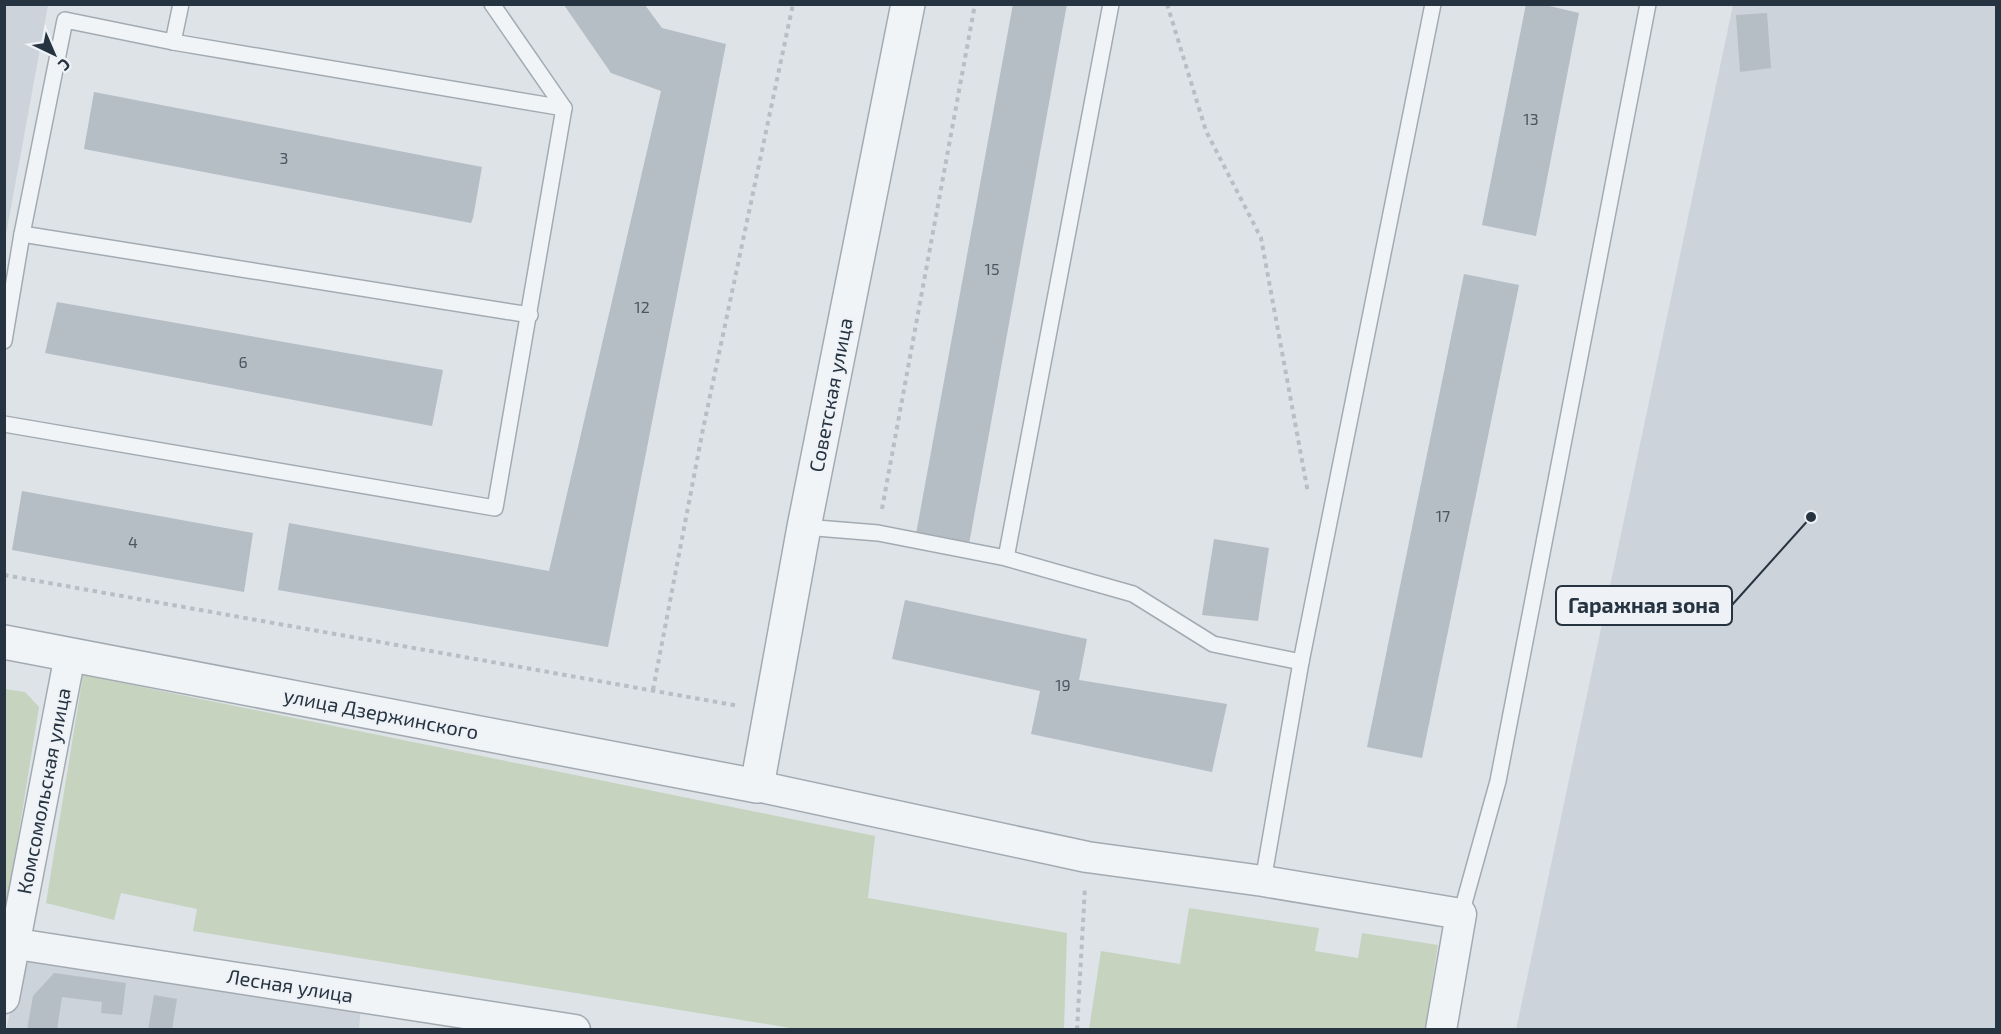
<svg xmlns="http://www.w3.org/2000/svg" width="2001" height="1034" viewBox="0 0 2001 1034" font-family="'Exo 2',sans-serif">
	<style>
		.built { fill: #ccd3db }
		.green { fill: #c6d3bf }
		.building { fill: #b5bdc5 }
		.lines { fill: none; stroke-linecap: round; stroke-linejoin: round }
		.service-casing { stroke: #a3abb2; stroke-width: 18 }
		.minor-casing { stroke: #a3abb2; stroke-width: 33 }
		.tertiary-casing { stroke: #a3abb2; stroke-width: 36 }
		.path { stroke: #b8bec4; stroke-width: 4; stroke-dasharray: 4.5 4.5; stroke-linecap: butt }
		.service { stroke: #f1f4f7; stroke-width: 15 }
		.minor { stroke: #f1f4f7; stroke-width: 30 }
		.tertiary { stroke: #f1f4f7; stroke-width: 33 }
		.labels { text-anchor: middle; stroke-width: 4.5; stroke-linejoin: round; paint-order: stroke }
		.number-label { font-size: 16px; fill: #4a5661 }
		.street-label { font-size: 20px; fill: #263340; stroke: #eef2f6 }
		.leader { fill: none; stroke: #263340; stroke-width: 2 }
		.callout-dot { fill: #263340; stroke: #eef2f6; stroke-width: 2 }
		.callout { fill: #eef2f6; stroke: #263340; stroke-width: 2 }
		.callout-label { font-size: 21px; text-anchor: middle; font-weight: bold; fill: #263340 }
	</style>
	<rect width="100%" height="100%" fill="#dee3e8"/>
	<g class="built">
		<polygon points="5,4 48,5 5,240 4,5"/>
		<polygon points="1733,5 1996,5 1996,1029 1516,1030"/>
		<polygon points="23,953 361,1006 359,1029 6,1030"/>
	</g>
	<g class="green">
		<polygon points="83,675 875,836 868,898 1067,933 1064,1029 797,1029 193,931 197,909 121,893 114,920 46,903"/>
		<polygon points="5,689 25,692 39,707 5,919"/>
		<polygon points="1189,908 1319,928 1315,951 1358,958 1362,933 1438,945 1425,1029 1089,1029 1101,951 1180,964"/>
	</g>
	<g class="building">
		<polygon points="1013,4 1067,4 969,544 916,534"/>
		<polygon points="1526,4 1541,4 1579,13 1536,236 1482,225"/>
		<polygon points="564,5 645,5 662,28 726,44 608,647 278,590 289,523 549,571 661,91 611,73"/>
		<polygon points="1767,13 1771,68 1740,72 1736,15"/>
		<polygon points="94,92 482,167 473,218 471,223 84,149"/>
		<polygon points="1464,274 1519,285 1422,758 1367,747"/>
		<polygon points="57,302 443,370 433,421 432,426 45,353"/>
		<polygon points="22,491 253,533 244,592 12,550"/>
		<polygon points="1214,539 1269,548 1258,621 1202,615"/>
		<polygon points="905,600 1087,639 1079,680 1227,704 1212,772 1031,734 1040,691 892,659"/>
		<polygon points="54,973 126,983 122,1015 101,1013 102,1002 62,997 57,1030 27,1030 33,996"/>
		<polygon points="154,995 177,999 172,1030 148,1030"/>
	</g>
	<g class="lines">
		<defs>
			<g id="service">
				<polyline points="492,4 564,108"/>
				<polyline points="22,234 65,20 173,42"/>
				<polyline points="4,341 22,234 530,315"/>
				<polyline points="4,424 495,508 564,108 173,42 181,4"/>
				<polyline points="804,527 878,533 1006,558 1133,594 1213,644 1301,662 1433,4"/>
				<polyline points="1006,558 1111,4"/>
				<polyline points="1263,881 1301,662"/>
				<polyline points="1461,914 1498,781 1648,4"/>
			</g>
			<g id="minor">
				<polyline points="757,786 1087,857 1263,881 1461,914 1441,1030"/>
				<polyline points="4,942 575,1030"/>
				<polyline points="4,998 70,655"/>
			</g>
			<polyline id="tertiary" points="4,642 757,786 804,527 908,4"/>
		</defs>
		<use href="#service" class="service-casing"/>
		<use href="#minor" class="minor-casing"/>
		<use href="#tertiary" class="tertiary-casing"/>
		<g class="path">
			<polyline points="1167,4 1206,131 1261,238 1308,493"/>
			<polyline points="882,509 975,4"/>
			<polyline points="4,575 739,706"/>
			<polyline points="653,690 703,429 793,4"/>
			<polyline points="1077,1030 1085,887"/>
		</g>
		<use href="#service" class="service"/>
		<use href="#minor" class="minor"/>
		<use href="#tertiary" class="tertiary"/>
	</g>
	<g class="labels">
		<g class="number-label">
			<text x="1531" y="125">13</text>
			<text x="284" y="164">3</text>
			<text x="992" y="275">15</text>
			<text x="642" y="313">12</text>
			<text x="243" y="368">6</text>
			<text x="1443" y="522">17</text>
			<text x="133" y="548">4</text>
			<text x="1063" y="691">19</text>
		</g>
		<g class="street-label">
			<text transform="translate(831 395) rotate(-79)" y="7">Советская улица</text>
			<text transform="translate(381 714) rotate(11)" y="7">улица Дзержинского</text>
			<text transform="translate(44 791) rotate(-79)" y="7">Комсомольская улица</text>
			<text transform="translate(290 986) rotate(9)" y="7">Лесная улица</text>
		</g>
	</g>
	<path class="leader" d="M1811 517L1732 605"/>
	<circle class="callout-dot" cx="1811" cy="517" r="6"/>
	<rect class="callout" x="1556" y="586" width="176" height="39" rx="6"/>
	<g class="callout-label">
		<text x="1644" y="613">Гаражная зона</text>
	</g>
	<rect width="2001" height="1034" fill="none" stroke="#263340" stroke-width="12"/>
	<g transform="translate(54 54) rotate(136)" stroke="#eef2f6" stroke-width="4.5" paint-order="stroke">
	<path d="M0-4.5L10 22L0 15L-10 22Z" fill="#263340"/>
	<text y="-9" font-size="16" font-weight="bold" text-anchor="middle" fill="#263340">С</text>
	</g>
</svg>
